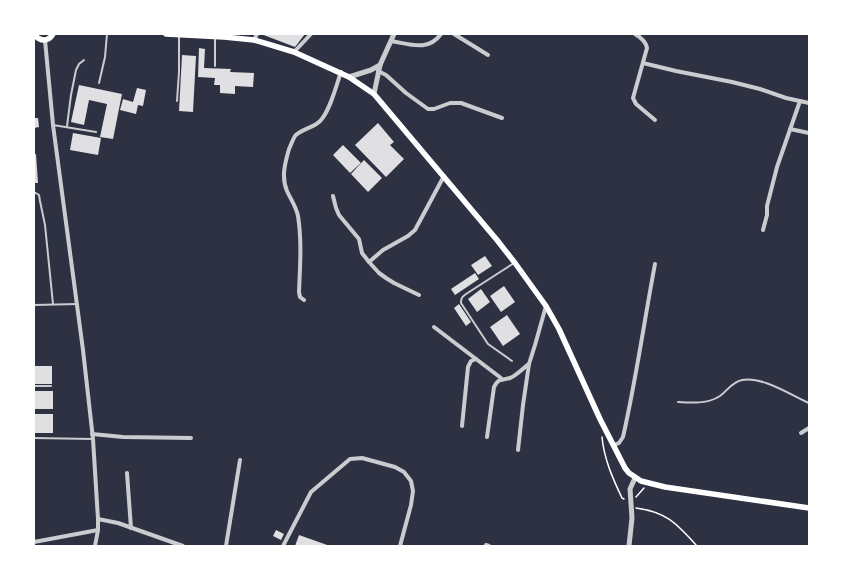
<svg xmlns="http://www.w3.org/2000/svg" width="843" height="580" viewBox="0 0 843 580" font-family="'Fira Sans',sans-serif">
	<style>
		.building { fill: #e0e0e3 }
		.lines { fill: none; stroke-linecap: round; stroke-linejoin: round }
		.path { stroke: #fff; stroke-width: 1.5 }
		.service { stroke: #caccd0; stroke-width: 2 }
		.minor { stroke: #caccd0; stroke-width: 4 }
		.tertiary { stroke: #caccd0; stroke-width: 5 }
		.secondary { stroke: #fff; stroke-width: 5.5 }
	</style>
	<rect width="100%" height="100%" fill="#2d3142"/>
	<g class="building">
		<polygon points="261,34 305,34 295,47"/>
		<polygon points="199,48 205,49 204,68 231,69 230,72 254,73 253,87 235,86 235,94 220,93 220,85 214,85 215,78 198,77"/>
		<polygon points="182,55 196,56 193,112 179,111"/>
		<polygon points="79,85 122,94 113,139 100,137 107,104 89,100 84,125 71,122"/>
		<polygon points="137,88 146,90 143,106 138,105 136,114 120,110 123,99 133,102"/>
		<polygon points="34,118 38,118 39,127 34,128"/>
		<polygon points="378,123 394,142 390,145 404,159 386,177 355,145"/>
		<polygon points="73,133 101,138 98,155 70,150"/>
		<polygon points="343,145 361,163 350,173 333,155"/>
		<polygon points="34,154 36,154 38,183 34,183"/>
		<polygon points="364,160 382,178 368,192 351,174"/>
		<polygon points="485,256 492,266 478,275 471,265"/>
		<polygon points="475,273 479,279 455,295 451,289"/>
		<polygon points="504,286 515,302 501,312 490,296"/>
		<polygon points="481,289 490,302 477,312 468,299"/>
		<polygon points="459,304 471,322 466,326 454,308"/>
		<polygon points="507,315 520,334 503,346 490,327"/>
		<rect x="34" y="366" width="18" height="18"/>
		<rect x="34" y="391" width="19" height="18"/>
		<rect x="34" y="414" width="19" height="19"/>
		<polygon points="276,530 284,534 281,540 273,536"/>
		<polygon points="299,535 330,546 295,546"/>
	</g>
	<g class="lines">
		<g class="path">
			<path d="M602 437C604 459 613 479 622 498L624 499"/>
			<polyline points="636,497 644,488"/>
			<path d="M636 508C667 512 677 524 697 546"/>
		</g>
		<g class="service">
			<polyline points="215,37 215,66"/>
			<polyline points="99,83 105,57 107,34"/>
			<polyline points="177,101 179,72 179,36"/>
			<polyline points="53,125 96,132"/>
			<polyline points="67,126 71,95 76,70 79,64 84,60"/>
			<polyline points="34,192 39,195 40,201 45,225 53,304"/>
			<polyline points="34,305 77,304"/>
			<path d="M512 361 488 344 461 303C461 298 462 297 466 294L514 263"/>
			<polyline points="34,386 51,386"/>
			<path d="M678 402C692 403 708 404 720 396 728 390 732 382 742 380 762 376 791 395 809 403"/>
			<polyline points="34,438 93,439"/>
		</g>
		<g class="minor">
			<polyline points="454,34 488,55"/>
			<path d="M635 34C640 37 646 41 647 48L633 98 636 104 655 120"/>
			<polyline points="45,40 53,125 83,350 93,439 98,519 98,530 95,546"/>
			<polyline points="254,40 257,34"/>
			<path d="M391 41C410 44 428 52 441 34"/>
			<polyline points="294,52 311,34"/>
			<polyline points="643,63 676,71 732,82 760,89 786,98 809,103"/>
			<polyline points="378,71 386,75 406,93 428,109 434,109 450,103 461,103 502,118"/>
			<polyline points="790,129 809,133"/>
			<polyline points="333,196 336,208 339,215 359,239 362,253 369,262 379,273 386,278 394,283 419,295"/>
			<polyline points="763,230 767,215 767,206 777,167 800,101"/>
			<polyline points="369,262 383,250 408,236 415,230 444,176"/>
			<path d="M304 300 300 297 299 292C300 267 302 241 298 216 296 206 291 200 287 191 281 177 285 163 289 149 291 145 293 139 295 136 302 128 315 128 321 120 331 108 336 86 341 72"/>
			<polyline points="434,327 501,378"/>
			<polyline points="462,426 468,367 471,361 476,359"/>
			<polyline points="801,433 809,428"/>
			<polyline points="92,434 123,437 191,438"/>
			<path d="M487 437 494 387C499 377 501 381 510 378 516 376 523 368 529 364"/>
			<path d="M614 445 619 443 623 437C636 380 644 322 655 264"/>
			<polyline points="518,450 523,405 529,364 535,345 546,306"/>
			<polyline points="127,473 131,528"/>
			<polyline points="98,519 118,523 183,546"/>
			<polyline points="34,542 98,530"/>
			<polyline points="486,545 489,546"/>
			<polyline points="226,546 240,460"/>
			<polyline points="283,546 311,492 350,459 362,458 395,467 404,472 411,481 413,491 411,505 400,546"/>
		</g>
		<g class="tertiary">
			<polyline points="349,77 371,70 380,65"/>
			<polyline points="374,94 380,65 394,34"/>
			<polyline points="629,546 632,518 630,489 635,478"/>
		</g>
		<g class="secondary">
			<path d="M34 34C40 42 48 42 53 34"/>
			<polyline points="166,34 224,37 254,40 294,52 349,77 374,94 497,240 515,263 546,306 559,329 600,419 625,468 629,473 641,481 665,487 809,508"/>
		</g>
	</g>
	<rect width="843" height="580" fill="none" stroke="#ffffff" stroke-width="70"/>
</svg>
